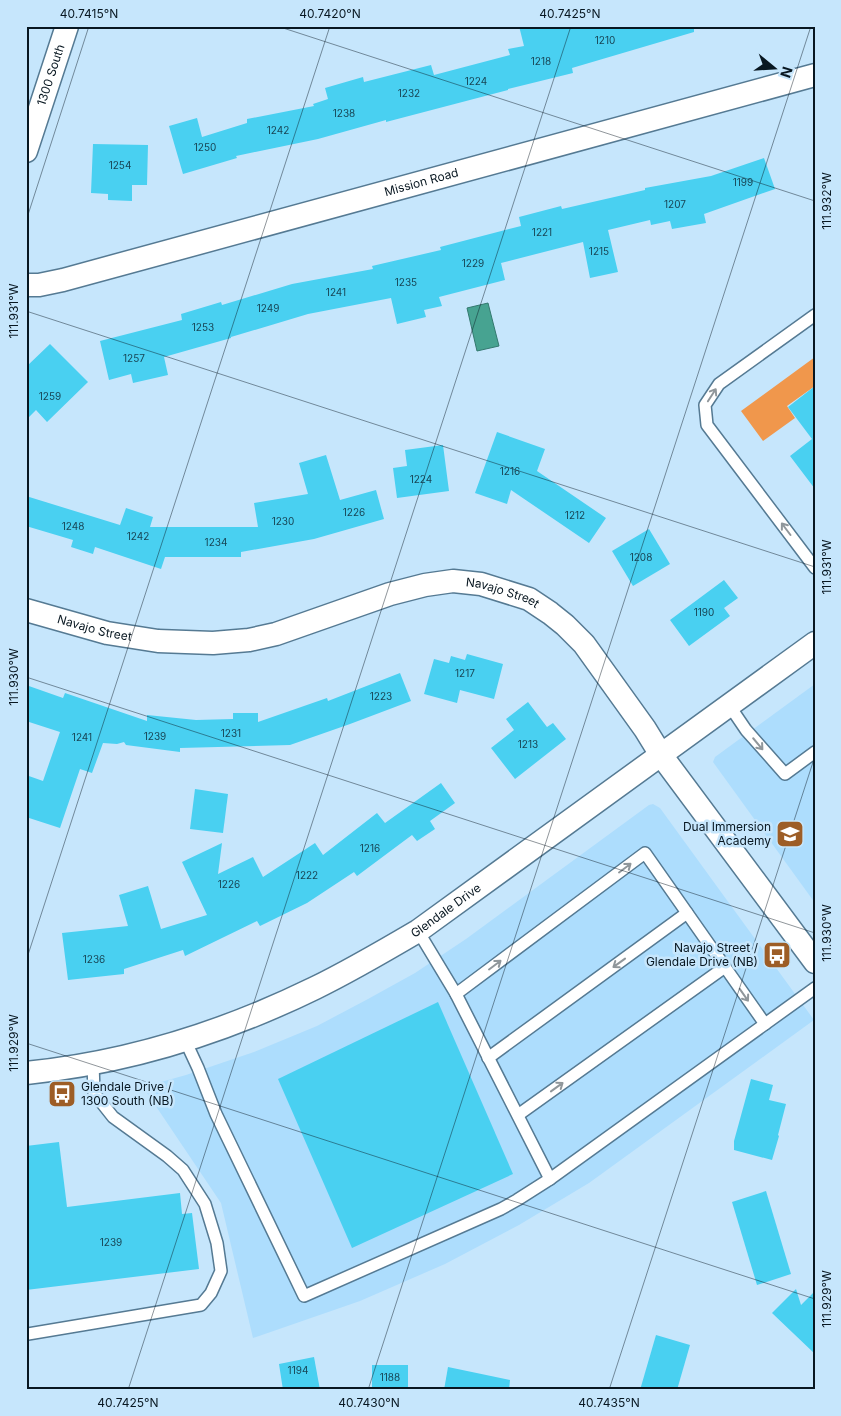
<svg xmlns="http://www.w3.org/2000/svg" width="841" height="1416" viewBox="0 0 841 1416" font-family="Inter,sans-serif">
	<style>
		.built { fill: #adddfd }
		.green { fill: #f0974c }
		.water { fill: #47a391; stroke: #34796f }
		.building { fill: #49d0f1 }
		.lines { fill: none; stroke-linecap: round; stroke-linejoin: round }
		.lane-casing { stroke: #557a93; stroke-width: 14 }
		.street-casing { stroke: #557a93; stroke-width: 25 }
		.lane { stroke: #fff; stroke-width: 11 }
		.street { stroke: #fff; stroke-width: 22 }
		.oneway { stroke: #90979b }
		.ticks { fill: none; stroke: #081721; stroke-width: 1; stroke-opacity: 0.45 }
		.labels { text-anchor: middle; stroke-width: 5; stroke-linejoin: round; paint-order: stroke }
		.number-label { font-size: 10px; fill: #184555 }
		.street-label { font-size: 12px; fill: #081721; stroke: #c6e6fc }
		.poi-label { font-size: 12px; fill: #081721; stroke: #c6e6fc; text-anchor: end }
		.neatline { fill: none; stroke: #081721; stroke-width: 2 }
		.ticks-label { font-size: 12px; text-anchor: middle; fill: #081721 }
	</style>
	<rect width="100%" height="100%" fill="#c6e6fc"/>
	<g class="built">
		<polygon points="815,684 815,903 713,762 715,757"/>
		<polygon points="653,804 660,808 814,1020 589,1183 519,1225 445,1264 360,1301 253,1338 221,1203 143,1087 186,1075 254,1052 317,1026 368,999 415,973 466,939 649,805"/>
	</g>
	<polygon class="green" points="815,357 815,386 787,406 795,418 763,441 741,411"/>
	<polygon class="water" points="488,303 499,346 477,351 467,308"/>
	<g class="building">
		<polygon points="519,26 694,26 694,32 572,68 573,73 508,89 508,90 386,122 386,120 318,139 236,156 237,158 183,174 169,126 197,118 202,137 247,123 247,119 314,106 313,104 328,99 325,88 363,77 364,82 431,65 434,75 510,55 508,49 524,46"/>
		<polygon points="93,144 148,145 147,185 132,185 132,201 108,200 108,194 91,193"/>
		<polygon points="764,158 775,189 704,214 706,223 672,229 670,221 651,225 650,220 608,230 618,272 590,278 583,242 501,263 505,280 439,297 442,306 424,310 426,317 397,324 391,298 308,314 231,337 231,338 164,357 168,375 133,383 131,374 109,380 100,341 182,320 181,314 221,302 222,305 292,284 373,269 372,266 441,250 440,247 521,226 519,217 561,206 562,209 645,190 645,188 711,176"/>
		<polygon points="50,344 88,382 47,422 36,410 26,420 26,367"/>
		<polygon points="815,386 815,489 790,456 812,439 788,407"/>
		<polygon points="497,432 545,449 537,471 606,518 589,543 511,490 507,504 475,493"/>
		<polygon points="443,445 449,491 397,498 393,468 407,466 405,450"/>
		<polygon points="326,455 340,500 376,490 384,519 314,539 241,552 241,557 165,557 161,569 95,547 93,554 71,547 73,540 26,526 26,496 120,525 126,508 153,517 150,527 258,527 254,503 308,494 299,463"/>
		<polygon points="649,529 670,564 633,586 612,551"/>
		<polygon points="724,580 738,598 724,608 730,616 689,646 670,620"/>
		<polygon points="467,654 503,664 494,699 460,690 457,703 424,694 434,659 449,663 451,656 465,660"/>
		<polygon points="400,673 411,701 350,724 290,745 180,748 180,752 126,745 124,742 117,744 103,743 92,773 80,769 60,828 26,817 26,775 43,781 60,732 26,721 26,685 63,698 65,693 147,721 147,715 196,720 233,719 233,713 258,713 258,722 327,698 328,701"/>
		<polygon points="528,702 547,727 553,723 566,739 515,779 491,748 514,730 506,719"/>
		<polygon points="441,783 455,803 430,821 435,829 417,841 412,835 357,876 354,872 307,903 260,926 257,921 185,956 183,950 124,969 124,974 68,980 62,933 128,926 119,895 148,886 161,929 207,915 182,862 222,843 218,874 253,857 263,877 315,843 323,855 377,813 385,823"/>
		<polygon points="195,789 228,794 223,833 190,829"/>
		<polygon points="438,1002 513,1174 352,1248 278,1079"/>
		<polygon points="751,1079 773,1085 769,1100 786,1104 778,1135 779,1136 772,1160 734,1150 734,1141"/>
		<polygon points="59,1142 67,1207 180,1193 182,1214 192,1213 199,1269 26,1290 26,1146"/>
		<polygon points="766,1191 791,1274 757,1285 732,1202"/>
		<polygon points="796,1289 801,1305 815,1291 815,1354 772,1313"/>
		<polygon points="656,1335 690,1345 677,1390 640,1390"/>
		<polygon points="314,1357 320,1390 283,1390 279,1364"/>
		<rect x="372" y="1365" width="36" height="25"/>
		<polygon points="448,1367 510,1380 509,1390 444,1390"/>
	</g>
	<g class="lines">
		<defs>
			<g id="lane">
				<polyline points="815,315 719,384 705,405 707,425 815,568"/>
				<polyline points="729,705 746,730 785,774 815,752"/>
				<polyline points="418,931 456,994 550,1179"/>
				<polyline points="456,994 645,853 765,1024"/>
				<polyline points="185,1040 198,1068 216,1114 304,1296 501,1209 517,1200 550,1179 815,988"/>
				<polyline points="488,1058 687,913"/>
				<polyline points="518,1115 725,967"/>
				<polyline points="28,1334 201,1305 211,1293 221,1271 217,1243 205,1204 183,1170 167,1156 113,1117 94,1093 93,1063"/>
			</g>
			<g id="street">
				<path id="s1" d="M26 151 67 26"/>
				<path id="s2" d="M26 285H39L63 280 815 75"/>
				<path id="s3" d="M26 610 107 633 158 641 213 643 249 640 276 634 390 594 425 585 453 581 481 584 529 599 550 613 565 625 584 644 645 729 661 755 815 962"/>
				<path id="s4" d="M26 1073C126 1063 225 1032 315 988 350 971 384 951 418 931L815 643"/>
			</g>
		</defs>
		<use href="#lane" class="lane-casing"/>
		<use href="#street" class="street-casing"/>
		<use href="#lane" class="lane"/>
		<use href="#street" class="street"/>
	</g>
	<defs><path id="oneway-shaft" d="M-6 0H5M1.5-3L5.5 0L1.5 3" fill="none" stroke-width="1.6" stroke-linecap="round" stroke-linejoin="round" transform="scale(1.25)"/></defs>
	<g class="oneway">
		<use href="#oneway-shaft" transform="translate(712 395) rotate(-57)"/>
		<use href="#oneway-shaft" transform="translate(786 529) rotate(-127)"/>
		<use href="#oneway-shaft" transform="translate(758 744) rotate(50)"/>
		<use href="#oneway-shaft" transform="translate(625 868) rotate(-37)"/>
		<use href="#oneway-shaft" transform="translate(619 963) rotate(144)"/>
		<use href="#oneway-shaft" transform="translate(495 965) rotate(-37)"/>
		<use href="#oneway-shaft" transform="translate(744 995) rotate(55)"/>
		<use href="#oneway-shaft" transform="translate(557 1087) rotate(-36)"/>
	</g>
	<path class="ticks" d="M277 26 815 201M26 221 89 26M26 311 815 567M26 677 815 933M26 961 330 26M26 1043 815 1299M128 1390 571 26M368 1390 811 26M609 1390 815 756"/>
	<defs>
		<symbol id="school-square" viewBox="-11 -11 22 22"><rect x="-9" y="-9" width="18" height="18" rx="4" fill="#9d5d26" stroke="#c6e6fc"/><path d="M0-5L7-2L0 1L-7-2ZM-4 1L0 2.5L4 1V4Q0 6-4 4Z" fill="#fff"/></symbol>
		<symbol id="bus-square" viewBox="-11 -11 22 22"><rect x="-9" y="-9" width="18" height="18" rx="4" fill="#9d5d26" stroke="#c6e6fc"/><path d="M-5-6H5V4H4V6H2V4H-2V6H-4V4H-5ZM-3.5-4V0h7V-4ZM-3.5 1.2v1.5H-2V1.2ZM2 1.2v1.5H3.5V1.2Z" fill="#fff"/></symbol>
	</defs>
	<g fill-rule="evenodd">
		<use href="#school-square" x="774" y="818" width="32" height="32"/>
		<use href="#bus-square" x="761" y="939" width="32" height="32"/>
		<use href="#bus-square" x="46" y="1078" width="32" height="32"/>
	</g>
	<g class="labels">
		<g class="number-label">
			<text x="605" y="44">1210</text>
			<text x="541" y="65">1218</text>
			<text x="476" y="85">1224</text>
			<text x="409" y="97">1232</text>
			<text x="344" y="117">1238</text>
			<text x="278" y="134">1242</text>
			<text x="205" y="151">1250</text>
			<text x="120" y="169">1254</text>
			<text x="743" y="186">1199</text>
			<text x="675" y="208">1207</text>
			<text x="542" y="236">1221</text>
			<text x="599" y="255">1215</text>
			<text x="473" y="267">1229</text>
			<text x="406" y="286">1235</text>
			<text x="336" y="296">1241</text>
			<text x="268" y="312">1249</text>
			<text x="203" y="331">1253</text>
			<text x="134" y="362">1257</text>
			<text x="50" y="400">1259</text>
			<text x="510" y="475">1216</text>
			<text x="421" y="483">1224</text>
			<text x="354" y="516">1226</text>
			<text x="575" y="519">1212</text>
			<text x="283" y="525">1230</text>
			<text x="73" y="530">1248</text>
			<text x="138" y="540">1242</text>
			<text x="216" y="546">1234</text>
			<text x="641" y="561">1208</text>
			<text x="704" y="616">1190</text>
			<text x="465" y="677">1217</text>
			<text x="381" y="700">1223</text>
			<text x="231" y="737">1231</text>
			<text x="155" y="740">1239</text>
			<text x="82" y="741">1241</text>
			<text x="528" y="748">1213</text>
			<text x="370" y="852">1216</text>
			<text x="307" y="879">1222</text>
			<text x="229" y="888">1226</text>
			<text x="94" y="963">1236</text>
			<text x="111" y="1246">1239</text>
			<text x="298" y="1374">1194</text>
			<text x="390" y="1381">1188</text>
		</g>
		<g class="street-label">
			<text dy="4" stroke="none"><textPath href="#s1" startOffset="80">1300 South</textPath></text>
			<text dy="4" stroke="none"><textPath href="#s2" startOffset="409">Mission Road</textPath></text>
			<text dy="4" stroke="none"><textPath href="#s3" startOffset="491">Navajo Street</textPath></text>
			<text dy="4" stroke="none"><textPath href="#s3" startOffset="71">Navajo Street</textPath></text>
			<text dy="4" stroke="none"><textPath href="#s4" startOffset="455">Glendale Drive</textPath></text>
		</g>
		<g class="poi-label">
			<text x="771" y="831">Dual Immersion<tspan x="771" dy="14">Academy</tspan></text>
			<text x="758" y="952">Navajo Street /<tspan x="758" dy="14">Glendale Drive (NB)</tspan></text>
			<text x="81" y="1091" text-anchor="start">Glendale Drive /<tspan x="81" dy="14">1300 South (NB)</tspan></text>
		</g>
	</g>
	<rect width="841" height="1416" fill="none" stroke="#c6e6fc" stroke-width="55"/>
	<g transform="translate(774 68) rotate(108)" stroke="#c6e6fc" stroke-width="4" paint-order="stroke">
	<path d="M0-4L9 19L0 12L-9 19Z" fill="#081721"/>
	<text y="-8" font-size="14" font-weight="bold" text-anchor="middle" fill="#081721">N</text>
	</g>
	<rect x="28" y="28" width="786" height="1360" class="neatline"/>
	<g class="ticks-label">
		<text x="89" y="18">40.7415°N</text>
		<text x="330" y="18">40.7420°N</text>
		<text x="570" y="18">40.7425°N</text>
		<text transform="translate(827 201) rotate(-90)" y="4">111.932°W</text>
		<text transform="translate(14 311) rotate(-90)" y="4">111.931°W</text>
		<text transform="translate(827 567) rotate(-90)" y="4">111.931°W</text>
		<text transform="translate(14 677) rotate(-90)" y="4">111.930°W</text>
		<text transform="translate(827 933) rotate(-90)" y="4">111.930°W</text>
		<text transform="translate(14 1043) rotate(-90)" y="4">111.929°W</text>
		<text transform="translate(827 1299) rotate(-90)" y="4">111.929°W</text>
		<text x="128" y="1407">40.7425°N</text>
		<text x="369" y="1407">40.7430°N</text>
		<text x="609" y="1407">40.7435°N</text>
	</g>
</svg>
